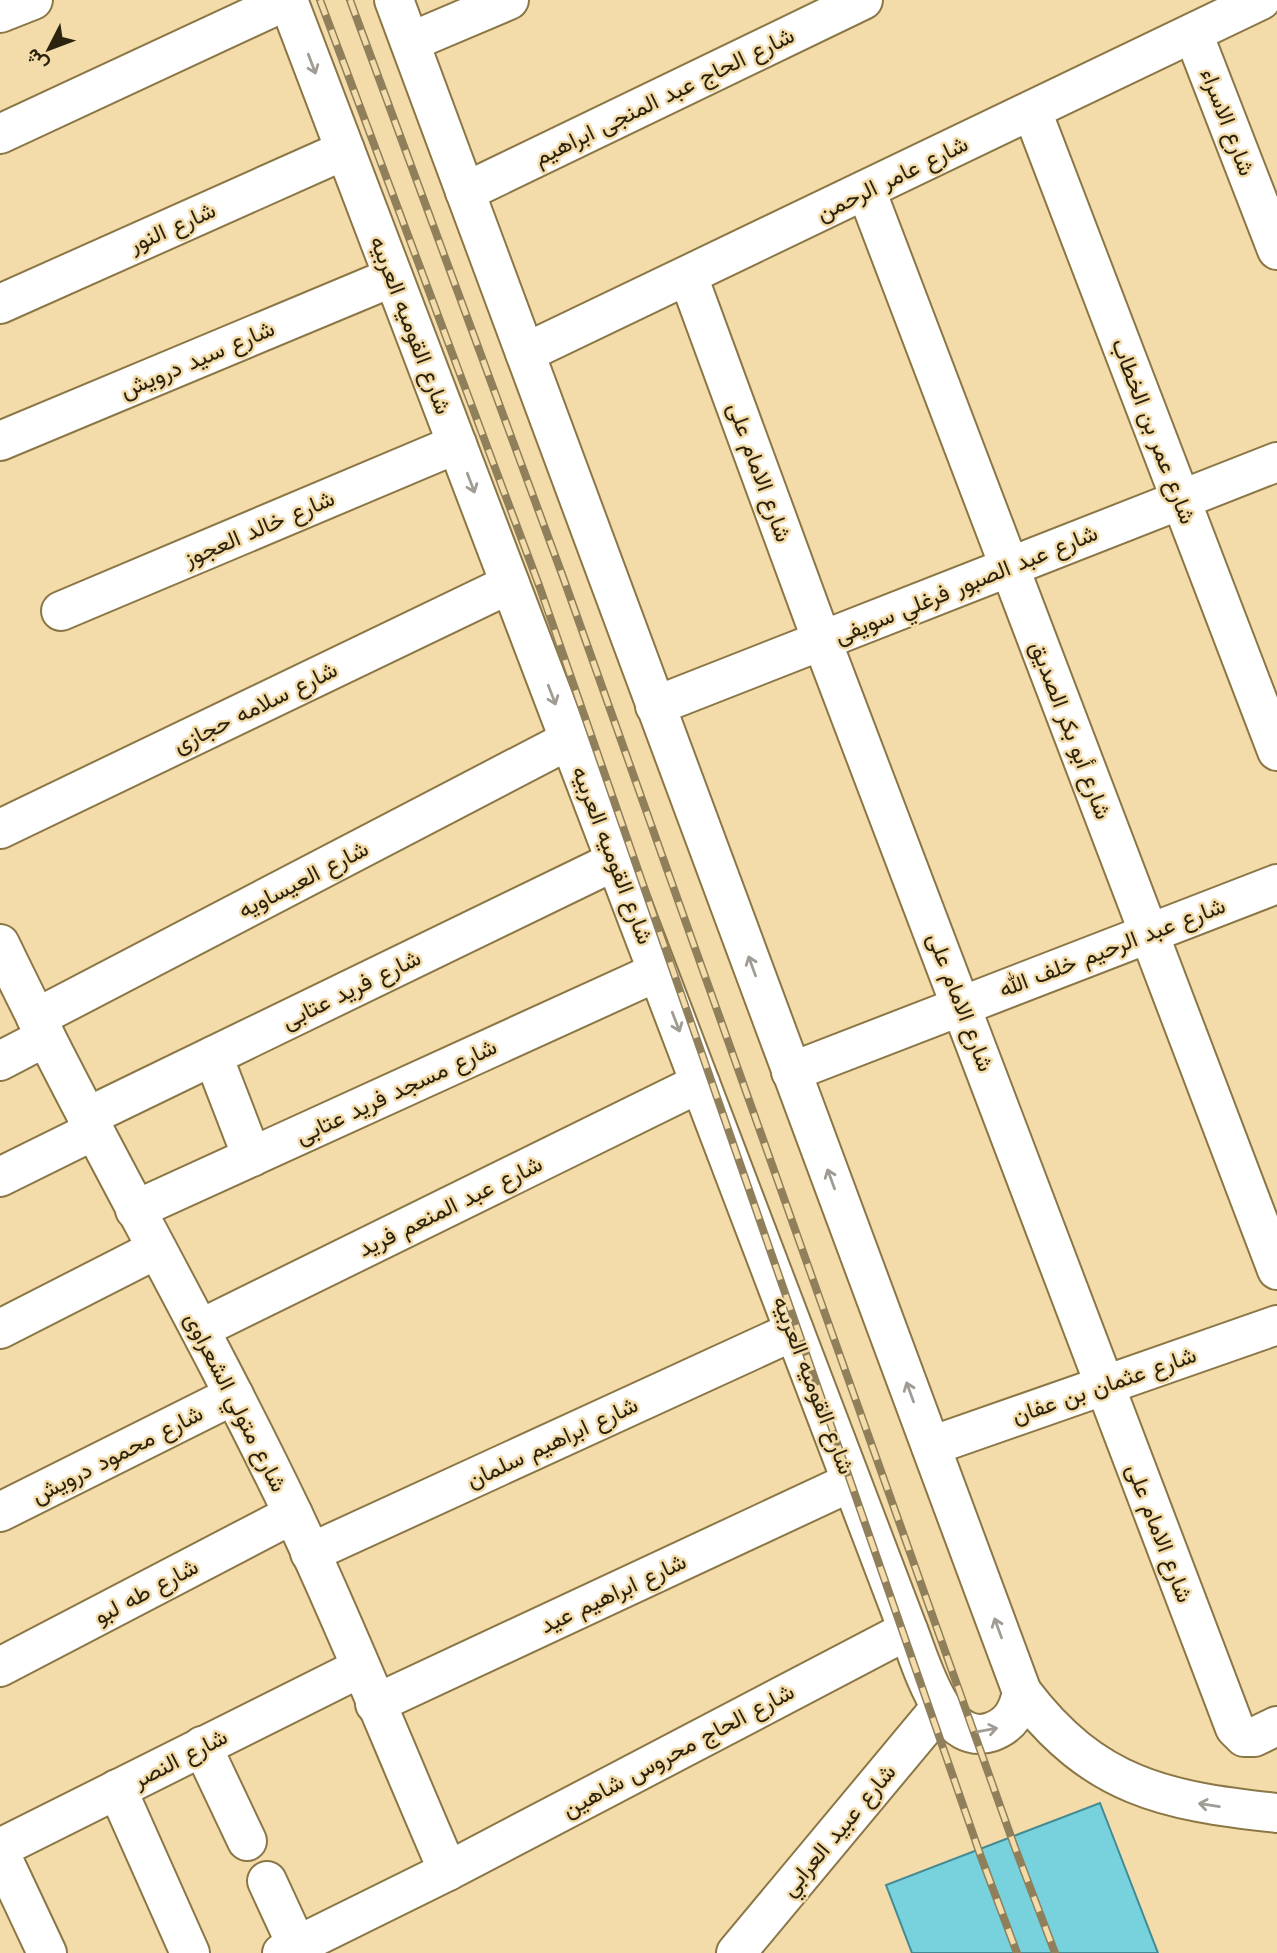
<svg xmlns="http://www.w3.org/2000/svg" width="1277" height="1953" viewBox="0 0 1277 1953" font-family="'Work Sans',Vazirmatn,sans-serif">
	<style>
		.building { fill: #78d2dd; stroke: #458a92; stroke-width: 2 }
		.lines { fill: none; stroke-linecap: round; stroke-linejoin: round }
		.minor-casing { stroke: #8b7646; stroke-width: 42 }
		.highway-casing { stroke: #8b7646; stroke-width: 42 }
		.minor { stroke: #fff; stroke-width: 38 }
		.highway { stroke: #fff; stroke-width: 38 }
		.rail-casing { stroke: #8f7f5b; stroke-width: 8 }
		.rail { stroke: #f3dca9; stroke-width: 5; stroke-dasharray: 16; stroke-linecap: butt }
		.oneway { stroke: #a09c93 }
		.labels { text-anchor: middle; stroke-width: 5; stroke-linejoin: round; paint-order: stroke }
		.street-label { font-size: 23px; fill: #2c230f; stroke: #f3dca9 }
	</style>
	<rect width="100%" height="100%" fill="#f3dca9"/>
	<polygon class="building" points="1100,1803 1158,1953 912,1953 886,1885"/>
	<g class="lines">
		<defs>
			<g id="minor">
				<path d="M288 0 908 1630C921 1662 943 1748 991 1732 1011 1725 1018 1711 1022 1692L394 0"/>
				<polyline points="0,13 33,0"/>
				<polyline points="1193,33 1277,250"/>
				<polyline points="410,42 509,0"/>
				<polyline points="1032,111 1277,751"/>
				<polyline points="0,134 288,0"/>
				<polyline points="866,190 1277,1270"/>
				<polyline points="465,192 863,0"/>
				<polyline points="688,276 822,641 1235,1728 1244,1737 1254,1737 1277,1726"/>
				<polyline points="0,304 345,150"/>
				<polyline points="525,353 1261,0"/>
				<polyline points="0,441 393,277"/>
				<polyline points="61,611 457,444"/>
				<polyline points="655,706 1277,462"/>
				<polyline points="0,829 510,584"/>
				<path d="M0 944C92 1136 200 1320 292 1512 348 1630 396 1752 448 1871"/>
				<polyline points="36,1018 569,740"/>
				<polyline points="213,1056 252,1157"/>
				<polyline points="0,1061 46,1037"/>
				<polyline points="791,1072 1277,884"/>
				<polyline points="87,1117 615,861"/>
				<polyline points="0,1177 93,1131"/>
				<polyline points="135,1210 657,972"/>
				<polyline points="0,1329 157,1249"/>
				<polyline points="200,1329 700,1083"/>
				<polyline points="931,1446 1277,1325"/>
				<polyline points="0,1512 234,1395"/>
				<polyline points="310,1553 794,1331"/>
				<polyline points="0,1667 293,1514"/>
				<polyline points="375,1704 851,1482"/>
				<polyline points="202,1746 247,1841"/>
				<polyline points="117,1789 190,1953"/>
				<polyline points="0,1848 360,1668"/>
				<polyline points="0,1853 47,1953"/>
				<polyline points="267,1881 297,1946"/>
				<polyline points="282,1953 448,1871 908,1630"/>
				<polyline points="736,1953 940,1708"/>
			</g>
			<path id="highway" d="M1022 1692C1094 1787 1165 1801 1277 1813"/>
		</defs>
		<use href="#minor" class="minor-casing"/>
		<use href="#highway" class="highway-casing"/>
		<use href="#minor" class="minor"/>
		<use href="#highway" class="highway"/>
		<defs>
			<g id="rail">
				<polyline points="320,0 540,588 981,1857 1017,1953"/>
				<polyline points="350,0 563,577 1014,1845 1055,1953"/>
			</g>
		</defs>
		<use href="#rail" class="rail-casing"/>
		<use href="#rail" class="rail"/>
	</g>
	<defs><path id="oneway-shaft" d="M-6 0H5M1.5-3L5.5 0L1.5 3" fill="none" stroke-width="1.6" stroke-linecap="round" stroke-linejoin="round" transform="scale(1.75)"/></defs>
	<g class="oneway">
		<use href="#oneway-shaft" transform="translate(312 64) rotate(69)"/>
		<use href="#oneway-shaft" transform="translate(471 483) rotate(69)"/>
		<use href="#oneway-shaft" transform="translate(552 695) rotate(69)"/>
		<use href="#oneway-shaft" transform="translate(752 966) rotate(-110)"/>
		<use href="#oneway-shaft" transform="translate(676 1022) rotate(69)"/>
		<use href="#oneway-shaft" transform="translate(831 1179) rotate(-110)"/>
		<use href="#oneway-shaft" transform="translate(910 1392) rotate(-110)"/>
		<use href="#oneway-shaft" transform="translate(998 1628) rotate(-110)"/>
		<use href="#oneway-shaft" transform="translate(987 1730) rotate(-10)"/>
		<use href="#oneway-shaft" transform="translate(1209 1805) rotate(-171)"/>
	</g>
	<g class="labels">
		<g class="street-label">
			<text transform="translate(664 96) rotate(-26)" y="8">شارع الحاج عبد المنجى ابراهيم</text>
			<text transform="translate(1228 122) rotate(69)" y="8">شارع الاسراء</text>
			<text transform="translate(892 178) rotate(-26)" y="8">شارع عامر الرحمن</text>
			<text transform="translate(172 227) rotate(-24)" y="8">شارع النور</text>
			<text transform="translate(411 325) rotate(69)" y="8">شارع القوميه العربيه</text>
			<text transform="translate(197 359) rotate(-23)" y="8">شارع سيد درويش</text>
			<text transform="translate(1154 431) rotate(69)" y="8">شارع عمر بن الخطاب</text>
			<text transform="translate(760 472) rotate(70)" y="8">شارع الامام على</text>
			<text transform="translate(259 528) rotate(-23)" y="8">شارع خالد العجوز</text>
			<text transform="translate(966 584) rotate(-22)" y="8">شارع عبد الصبور فرغلي سويفى</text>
			<text transform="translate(255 707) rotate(-26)" y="8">شارع سلامه حجازى</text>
			<text transform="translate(1071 730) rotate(69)" y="8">شارع أبو بكر الصديق</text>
			<text transform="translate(613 855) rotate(69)" y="8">شارع القوميه العربيه</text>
			<text transform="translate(303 879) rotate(-27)" y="8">شارع العيساويه</text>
			<text transform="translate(1112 947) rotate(-21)" y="8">شارع عبد الرحيم خلف الله</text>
			<text transform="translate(351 989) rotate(-26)" y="8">شارع فريد عتابى</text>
			<text transform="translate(961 1002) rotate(69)" y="8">شارع الامام على</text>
			<text transform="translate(396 1091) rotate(-25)" y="8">شارع مسجد فريد عتابى</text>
			<text transform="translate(450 1206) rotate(-26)" y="8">شارع عبد المنعم فريد</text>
			<text transform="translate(814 1385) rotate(69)" y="8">شارع القوميه العربيه</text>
			<text transform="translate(1104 1385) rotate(-19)" y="8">شارع عثمان بن عفان</text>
			<text transform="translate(236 1402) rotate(63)" y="8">شارع متولي الشعراوى</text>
			<text transform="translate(552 1442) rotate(-25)" y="8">شارع ابراهيم سلمان</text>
			<text transform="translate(117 1454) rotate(-27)" y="8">شارع محمود درويش</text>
			<text transform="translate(1160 1533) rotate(69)" y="8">شارع الامام على</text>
			<text transform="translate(146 1591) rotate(-28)" y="8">شارع طه لبو</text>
			<text transform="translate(613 1593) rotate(-25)" y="8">شارع ابراهيم عيد</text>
			<text transform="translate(678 1750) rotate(-28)" y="8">شارع الحاج محروس شاهين</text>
			<text transform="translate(180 1758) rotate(-27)" y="8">شارع النصر</text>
			<text transform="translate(838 1830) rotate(-50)" y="8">شارع عبيد العرابي</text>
		</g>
	</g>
	<g transform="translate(49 49) rotate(228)" stroke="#f3dca9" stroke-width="5" paint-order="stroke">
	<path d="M0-5L12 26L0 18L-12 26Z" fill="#2c230f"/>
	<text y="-10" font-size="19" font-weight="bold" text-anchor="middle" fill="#2c230f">ش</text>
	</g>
</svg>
